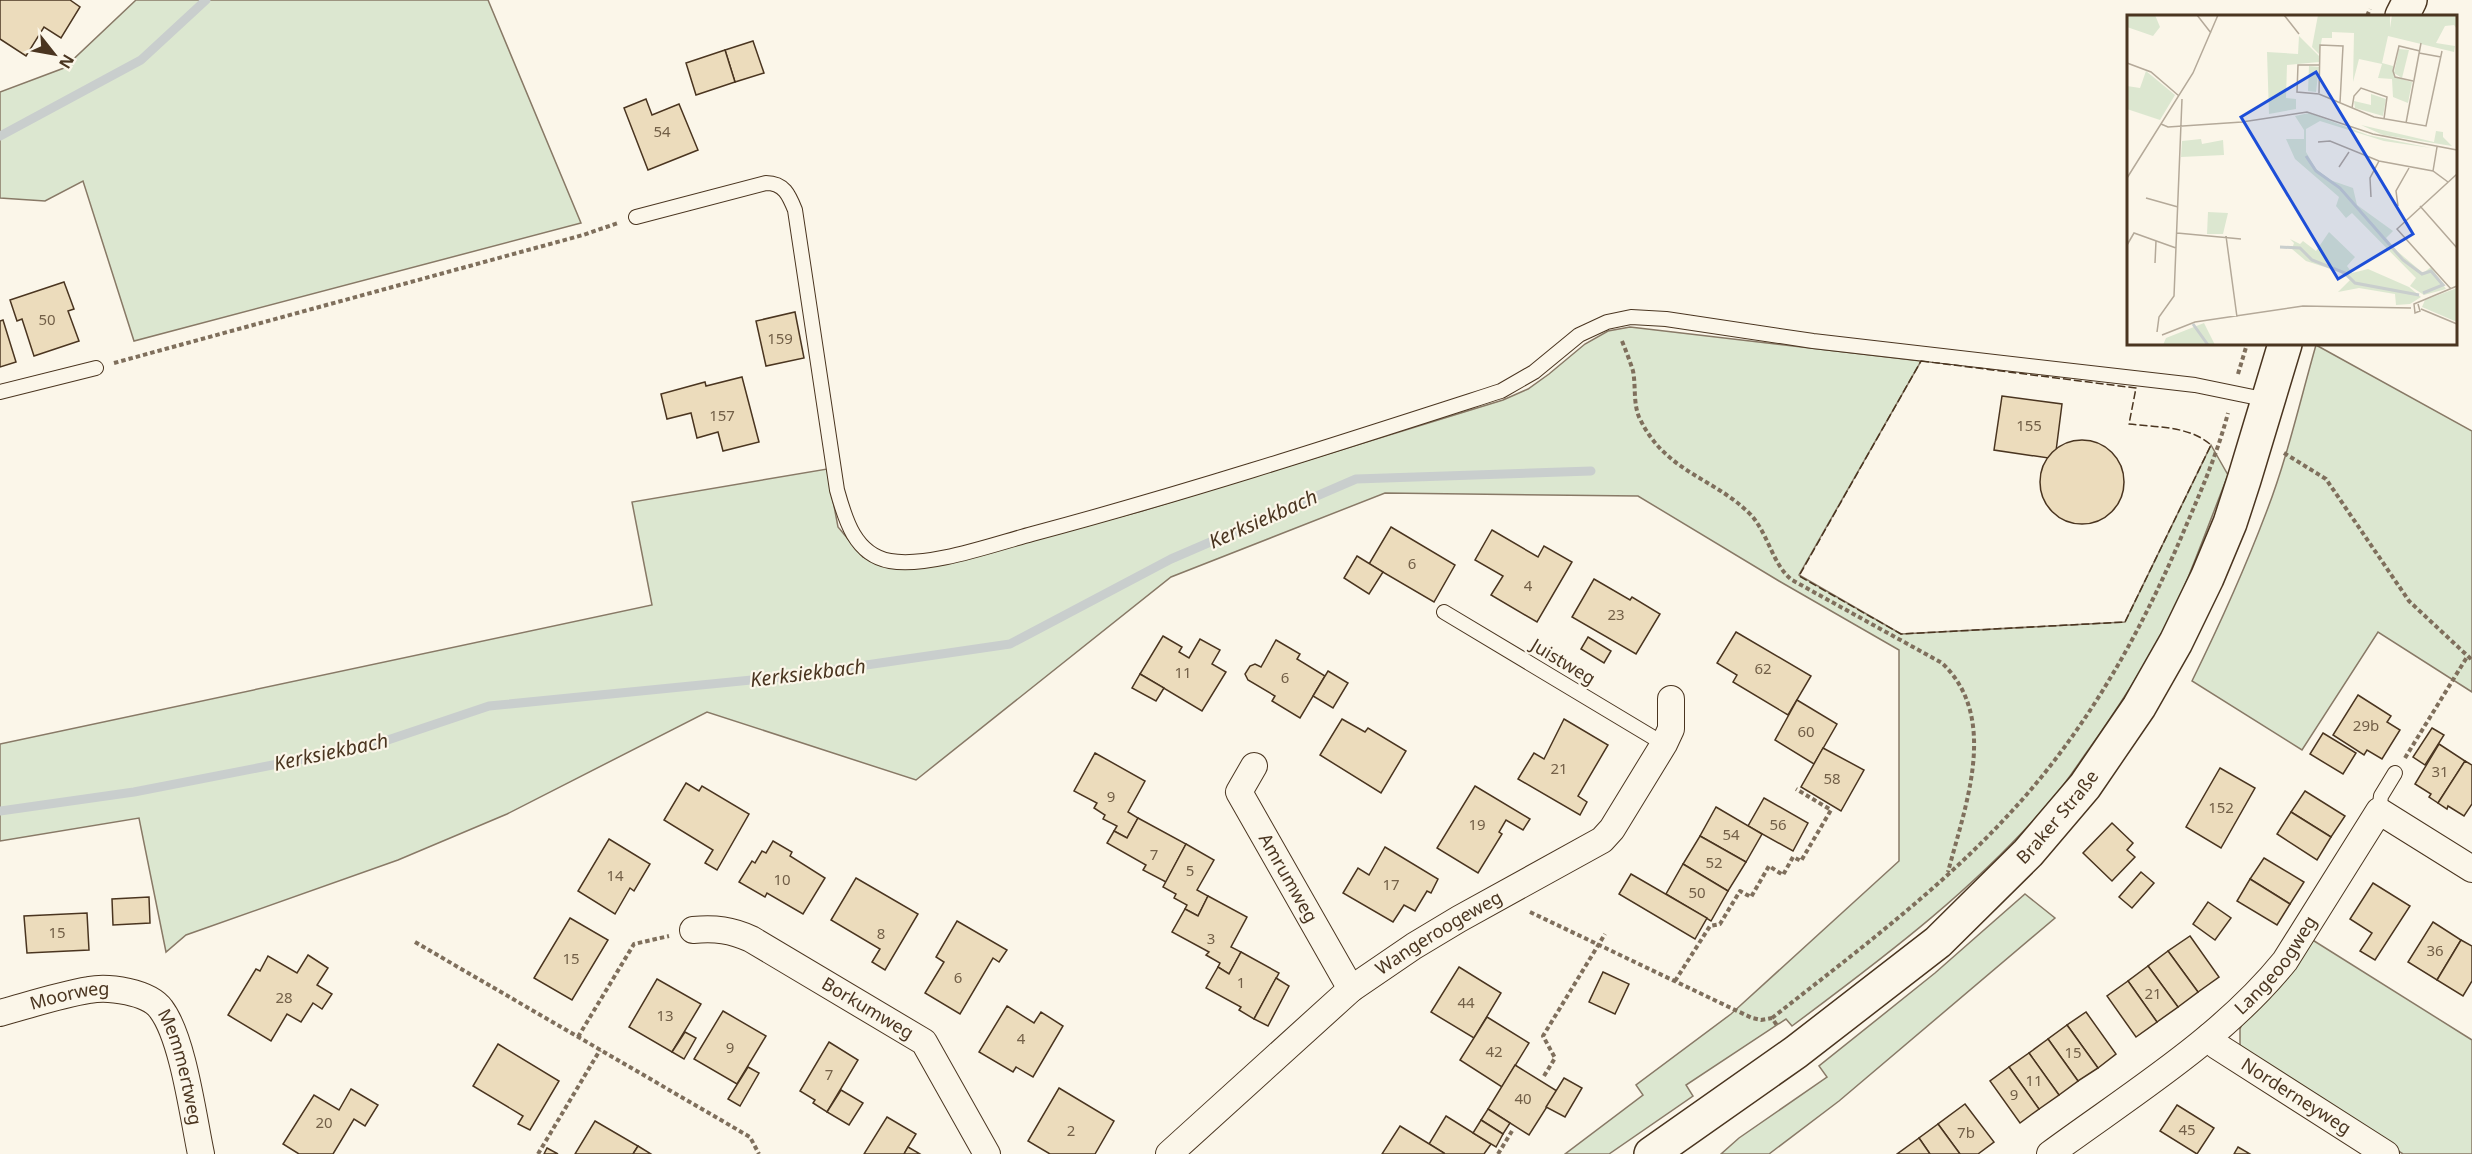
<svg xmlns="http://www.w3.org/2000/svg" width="2472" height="1154" viewBox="0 0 2472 1154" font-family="'Noto Sans',sans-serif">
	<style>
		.green { fill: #dce7d0; stroke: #887966; stroke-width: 1.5 }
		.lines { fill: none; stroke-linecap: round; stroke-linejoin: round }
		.stream { stroke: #c9cecd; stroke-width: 9 }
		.building { fill: #ecdcbc; stroke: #4a3520; stroke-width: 1.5 }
		.lane-casing { stroke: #4a3520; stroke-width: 16 }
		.street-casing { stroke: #4a3520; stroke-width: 28 }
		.secondary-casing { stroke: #4a3520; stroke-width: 36 }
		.path { stroke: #7f6f5c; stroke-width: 4; stroke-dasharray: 4.5 3; stroke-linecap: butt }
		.lane { stroke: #fbf6e9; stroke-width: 14 }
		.street { stroke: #fbf6e9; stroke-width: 26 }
		.secondary { stroke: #fbf6e9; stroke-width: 33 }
		.fence { stroke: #4a3520; stroke-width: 1.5; stroke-dasharray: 8 3; stroke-linecap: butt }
		.labels { text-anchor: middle; stroke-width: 4.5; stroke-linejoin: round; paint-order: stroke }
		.number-label { font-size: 15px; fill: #725f47 }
		.street-label { font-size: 18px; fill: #4a3520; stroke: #fbf6e9 }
		.water-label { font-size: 20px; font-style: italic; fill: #4a3520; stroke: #fbf6e9 }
		.inset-river { fill: none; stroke: #c9cecd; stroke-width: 3 }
		.inset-road { fill: none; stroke: #b4a999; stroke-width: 1.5 }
		.view { fill: #1d4ed8; fill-opacity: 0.15; stroke: #1d4ed8; stroke-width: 3 }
		.inset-edge { fill: none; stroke: #4a3520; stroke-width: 3 }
	</style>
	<rect width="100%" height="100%" fill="#fbf6e9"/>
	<g class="green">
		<polygon points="136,0 488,0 581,223 134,341 83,181 45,201 0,198 0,92 64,68"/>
		<path d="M1630 327 1921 361 1799 575 1901 634 2125 622 2211 445 2228 475C2207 528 2188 584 2162 634 2140 674 2115 712 2089 749 2078 764 2069 779 2057 793 1982 884 1886 956 1792 1026L1786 1019 1686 1085 1693 1096 1609 1154H1565L1643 1095 1636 1085 1731 1014 1899 861V650L1779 581 1638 496 1385 493 1171 577 916 780 707 712 507 814 398 860 186 935 166 952 139 818 0 841V744L652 605 632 502 827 469 838 527 863 557 890 566 965 557 1142 511 1503 400 1528 389 1549 374 1585 344 1608 331Z"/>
		<path d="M2316 345 2472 431V692L2378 632 2302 750 2192 681C2219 626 2244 571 2266 513 2287 459 2300 401 2316 345Z"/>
		<polygon points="2025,894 2055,918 1839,1101 1769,1154 1721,1154 1739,1138 1827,1077 1819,1066 1935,973"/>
		<polygon points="2311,939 2472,1040 2472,1154 2403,1154 2240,1049 2240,1029 2244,1019"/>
	</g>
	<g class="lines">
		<g class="stream">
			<polyline points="0,136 141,60 206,0"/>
			<polyline points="0,811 134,792 370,746 489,706 791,676 1010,644 1171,559 1356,479 1591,471"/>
		</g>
	</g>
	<g class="building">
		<polygon points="0,0 70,0 80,7 61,38 44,27 26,56 0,39"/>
		<polygon points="753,41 764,73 735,82 725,50"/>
		<polygon points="725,50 735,82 696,95 686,63"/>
		<polygon points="646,99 652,115 679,104 698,150 648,170 624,108"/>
		<polygon points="64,282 74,309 68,311 79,341 34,356 22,319 17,321 10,300"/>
		<polygon points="795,312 804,358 766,366 756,321"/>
		<polygon points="3,320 16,362 0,367 0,321"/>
		<polygon points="742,377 759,442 723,451 718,432 697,438 691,413 667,419 661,394 705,382 706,386"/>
		<polygon points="2002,396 2062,404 2055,459 1994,450"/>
		<circle cx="2082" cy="482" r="42"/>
		<polygon points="1391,527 1455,565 1434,602 1369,564"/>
		<polygon points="1492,530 1538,557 1544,546 1572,562 1537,622 1491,595 1503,576 1475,560"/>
		<polygon points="1357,556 1383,572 1369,594 1344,578"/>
		<polygon points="1594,579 1630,600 1632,597 1660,614 1636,654 1572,617"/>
		<polygon points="1736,632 1811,676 1788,715 1733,682 1737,675 1717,663"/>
		<polygon points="1163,636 1182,647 1179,652 1189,658 1200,639 1220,650 1212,664 1226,672 1202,711 1140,674"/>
		<polygon points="1588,637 1611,651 1604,663 1581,649"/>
		<polygon points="1276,640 1300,654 1297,659 1325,676 1300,718 1272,701 1275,696 1248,680 1245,674 1250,666 1255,664 1261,667"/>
		<polygon points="1328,671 1348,683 1333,708 1313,696"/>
		<polygon points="1140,674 1164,688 1156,701 1132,688"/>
		<polygon points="2358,695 2391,716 2387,722 2400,730 2382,759 2367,750 2364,755 2333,735"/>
		<polygon points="1797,700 1837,724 1814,764 1775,740"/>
		<polygon points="1342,719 1365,732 1368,728 1406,751 1381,793 1320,755"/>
		<polygon points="1564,719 1608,745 1578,796 1587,802 1580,815 1518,779 1534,753 1544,759"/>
		<polygon points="2432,728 2444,735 2425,765 2413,757"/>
		<polygon points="2323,733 2356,753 2343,774 2310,754"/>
		<polygon points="2439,744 2465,761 2438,803 2429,797 2431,794 2415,784"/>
		<polygon points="1823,748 1864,770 1841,811 1801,787"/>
		<polygon points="1095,753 1145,781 1128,812 1138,818 1127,838 1114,831 1117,826 1103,819 1105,815 1094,808 1097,803 1074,791"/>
		<polygon points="2465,761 2472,765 2472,804 2464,816 2448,806 2447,809 2438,803"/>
		<polygon points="2220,768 2255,788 2221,848 2186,827"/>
		<polygon points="686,783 699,791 702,786 749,814 717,870 705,863 713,850 664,820"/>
		<polygon points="1475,786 1530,819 1523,830 1506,820 1499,832 1502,834 1478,873 1437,848"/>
		<polygon points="2305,791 2345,816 2331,837 2291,812"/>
		<polygon points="1764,798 1808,823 1793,851 1748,826"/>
		<polygon points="1716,807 1762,834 1746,862 1700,836"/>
		<polygon points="2291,812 2331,837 2317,860 2277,834"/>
		<polygon points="1138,818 1186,844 1166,882 1143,870 1146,865 1107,843 1114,831 1127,838"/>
		<polygon points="2112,823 2133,843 2127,850 2135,857 2112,881 2083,853"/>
		<polygon points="1700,836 1746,862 1728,891 1683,864"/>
		<polygon points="609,839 650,864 634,891 630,888 615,914 578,891"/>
		<polygon points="773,841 792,852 790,856 825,878 803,914 767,893 765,897 739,882 752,861 755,863 762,851 766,853"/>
		<polygon points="1186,844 1214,860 1197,890 1208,896 1198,916 1185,909 1187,905 1174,898 1176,894 1163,887"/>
		<polygon points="1385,847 1438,879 1431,893 1427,891 1415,911 1404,905 1393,922 1343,893 1358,868 1369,875"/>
		<polygon points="2264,858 2304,882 2290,904 2250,879"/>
		<polygon points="1683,864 1728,891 1711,921 1666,894"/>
		<polygon points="2141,872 2154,883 2132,908 2119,897"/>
		<polygon points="1631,874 1707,918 1695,939 1619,894"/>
		<polygon points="856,878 918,914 885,970 872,962 880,949 831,920"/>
		<polygon points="2250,879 2290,904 2277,925 2237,901"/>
		<polygon points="2373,883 2410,906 2375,960 2360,951 2372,933 2350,919"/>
		<polygon points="1208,896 1247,917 1231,947 1241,952 1229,974 1218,967 1220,963 1206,955 1209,952 1172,932 1185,909 1198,916"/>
		<polygon points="149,897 150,923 113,925 112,899"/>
		<polygon points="2208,902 2231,918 2215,940 2193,924"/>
		<polygon points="87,913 89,950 27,953 24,916"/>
		<polygon points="570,918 608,940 572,1000 534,978"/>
		<polygon points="957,921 1007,950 999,962 993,958 960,1014 925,993 944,962 936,957"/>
		<polygon points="2433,922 2461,940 2437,980 2408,962"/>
		<polygon points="2190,936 2219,977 2198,992 2168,951"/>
		<polygon points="2461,940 2472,946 2472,981 2463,996 2437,980"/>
		<polygon points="2168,951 2198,992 2178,1007 2148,966"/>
		<polygon points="1241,952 1279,973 1254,1019 1239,1010 1241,1007 1206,988 1218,967 1229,974"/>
		<polygon points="308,955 328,968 317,985 332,994 322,1009 313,1003 301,1022 287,1014 271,1041 228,1015 256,969 260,971 268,956 297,973"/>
		<polygon points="2148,966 2178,1007 2157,1022 2128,981"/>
		<polygon points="1459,967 1501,993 1474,1038 1431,1012"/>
		<polygon points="1603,972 1629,984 1615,1014 1589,1002"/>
		<polygon points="1276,978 1289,986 1268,1026 1254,1019"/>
		<polygon points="657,979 701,1004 672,1052 629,1027"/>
		<polygon points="2128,981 2157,1022 2136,1037 2107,996"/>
		<polygon points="1007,1006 1034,1023 1041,1012 1063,1026 1033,1077 1016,1067 1013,1072 979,1052"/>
		<polygon points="723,1011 766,1036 737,1084 694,1059"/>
		<polygon points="2086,1012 2116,1054 2098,1068 2067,1025"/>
		<polygon points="1487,1017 1529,1043 1502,1087 1460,1060"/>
		<polygon points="2067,1025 2098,1068 2078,1081 2048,1039"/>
		<polygon points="685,1032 696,1038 684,1059 672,1052"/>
		<polygon points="2048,1039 2078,1081 2059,1095 2029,1053"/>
		<polygon points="829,1042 858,1060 827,1112 813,1103 815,1100 800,1091"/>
		<polygon points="498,1044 559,1081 530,1130 518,1124 523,1116 473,1086"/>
		<polygon points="2029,1053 2059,1095 2039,1109 2009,1067"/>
		<polygon points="1515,1065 1557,1091 1529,1135 1488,1109"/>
		<polygon points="748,1067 759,1073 740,1106 728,1099"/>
		<polygon points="2009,1067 2039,1109 2020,1123 1990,1081"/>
		<polygon points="1564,1078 1582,1088 1565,1117 1546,1107"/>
		<polygon points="1059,1088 1114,1121 1095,1154 1050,1154 1028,1141"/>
		<polygon points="351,1089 378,1105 365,1126 354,1119 333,1154 299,1154 283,1144 314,1095 339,1110"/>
		<polygon points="841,1090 863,1103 849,1125 827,1112"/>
		<polygon points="1965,1104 1994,1142 1978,1154 1960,1154 1938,1124"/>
		<polygon points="2177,1105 2214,1128 2197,1154 2160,1131"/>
		<polygon points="1488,1109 1510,1123 1503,1134 1481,1120"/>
		<polygon points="1446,1116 1491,1144 1484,1154 1445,1154 1429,1144"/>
		<polygon points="887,1117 916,1134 908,1147 904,1154 864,1154"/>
		<polygon points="1481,1120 1503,1134 1496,1147 1473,1133"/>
		<polygon points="595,1121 638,1146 633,1154 575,1154"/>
		<polygon points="1938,1124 1960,1154 1930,1154 1919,1138"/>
		<polygon points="1400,1126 1444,1153 1444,1154 1382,1154"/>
		<polygon points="1919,1138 1930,1154 1897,1154"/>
		<polygon points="638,1146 651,1154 633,1154"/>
		<polygon points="908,1147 920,1154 904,1154"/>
		<polygon points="2238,1147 2250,1154 2234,1154"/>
		<polygon points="547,1148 558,1154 544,1154"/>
	</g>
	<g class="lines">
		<defs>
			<g id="lane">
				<path d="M636 217 766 183C784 183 789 195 795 210L837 490C845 519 855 555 890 561 928 568 994 544 1032 534 1190 492 1346 441 1501 391L1534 372 1579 335 1607 322 1631 317 1666 319 1813 341 2195 385 2268 400"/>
				<polyline points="0,392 96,368"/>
				<polyline points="1444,612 1664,744"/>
				<polyline points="2379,811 2381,796 2395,773"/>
			</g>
			<g id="street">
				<path id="s1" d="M1254 766 1239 792 1351 989"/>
				<path id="s2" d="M693 930C716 928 731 930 751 939L924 1042 987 1154"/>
				<path id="s3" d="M0 1013C29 1005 59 995 89 990 108 986 149 992 161 1009 183 1038 193 1116 201 1154"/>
				<path id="s4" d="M2210 1036 2217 1046 2386 1154"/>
				<path id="s5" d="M1169 1154 1351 989 1414 946 1459 919 1602 840 1612 829 1664 744 1671 729V699"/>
				<path id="s6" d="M2050 1154C2130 1095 2222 1039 2285 961L2379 811 2472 869"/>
			</g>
			<g id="secondary">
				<polyline points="2402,16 2410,0"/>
				<path id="s7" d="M1651 1154 1796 1052 1938 942 2028 853 2085 786 2139 707 2176 642 2207 578 2230 523 2244 480 2285 344"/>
			</g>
		</defs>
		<use href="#lane" class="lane-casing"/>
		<use href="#street" class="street-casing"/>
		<use href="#secondary" class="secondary-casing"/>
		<g class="path">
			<polyline points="2367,16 2370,9"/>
			<path d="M1622 341C1626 351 1630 361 1633 371 1636 386 1633 402 1639 417 1665 473 1714 477 1751 515 1769 535 1772 564 1792 580L1942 663C2000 718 1965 806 1948 872"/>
			<polyline points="114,363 583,235 618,223"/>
			<polyline points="2238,374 2247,344"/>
			<polyline points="2284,453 2326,479 2409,601 2472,660"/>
			<polyline points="2405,758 2467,657"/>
			<polyline points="1530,912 1752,1018 1761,1020 1772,1018 1778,1027"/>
			<polyline points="415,942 750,1137 759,1154"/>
			<polyline points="1675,981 1710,926 1720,924 1740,891 1751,897 1769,866 1783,875 1793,857 1801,861 1831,810 1796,789"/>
			<path d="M1772 1018C1861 948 1953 880 2028 793 2095 715 2143 627 2183 533 2200 493 2217 455 2228 413"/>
			<polyline points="578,1037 634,944 669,936"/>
			<polyline points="1544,1076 1555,1058 1543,1036 1605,934"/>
			<polyline points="538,1154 600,1050"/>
			<polyline points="1498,1154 1512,1131"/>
		</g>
		<use href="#lane" class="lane"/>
		<use href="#street" class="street"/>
		<use href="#secondary" class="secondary"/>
		<path class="fence" d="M1921 361 2136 388 2129 424C2156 427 2190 426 2211 445L2125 622 1901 634 1799 576Z"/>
	</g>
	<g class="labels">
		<g class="number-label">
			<text x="662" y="137">54</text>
			<text x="47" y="325">50</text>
			<text x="780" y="344">159</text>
			<text x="722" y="421">157</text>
			<text x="2029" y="431">155</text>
			<text x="1412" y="569">6</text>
			<text x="1528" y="591">4</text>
			<text x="1616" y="620">23</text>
			<text x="1763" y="674">62</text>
			<text x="1183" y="678">11</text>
			<text x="1285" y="683">6</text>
			<text x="2366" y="731">29b</text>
			<text x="1806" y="737">60</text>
			<text x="1559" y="774">21</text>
			<text x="2440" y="777">31</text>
			<text x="1832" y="784">58</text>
			<text x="1111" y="802">9</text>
			<text x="2221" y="813">152</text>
			<text x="1477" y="830">19</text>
			<text x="1778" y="830">56</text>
			<text x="1731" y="840">54</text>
			<text x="1154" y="860">7</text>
			<text x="1714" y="868">52</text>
			<text x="1190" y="876">5</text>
			<text x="615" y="881">14</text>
			<text x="782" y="885">10</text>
			<text x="1391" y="890">17</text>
			<text x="1697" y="898">50</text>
			<text x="57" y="938">15</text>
			<text x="881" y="939">8</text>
			<text x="1211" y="944">3</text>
			<text x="2435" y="956">36</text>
			<text x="571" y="964">15</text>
			<text x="958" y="983">6</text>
			<text x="1241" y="988">1</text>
			<text x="2153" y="999">21</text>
			<text x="284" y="1003">28</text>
			<text x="1466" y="1008">44</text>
			<text x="665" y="1021">13</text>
			<text x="1021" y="1044">4</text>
			<text x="730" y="1053">9</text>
			<text x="1494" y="1057">42</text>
			<text x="2073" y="1058">15</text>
			<text x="829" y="1080">7</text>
			<text x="2034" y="1086">11</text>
			<text x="2014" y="1100">9</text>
			<text x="1523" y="1104">40</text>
			<text x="324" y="1128">20</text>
			<text x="2187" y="1135">45</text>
			<text x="1071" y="1136">2</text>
			<text x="1966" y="1138">7b</text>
		</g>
		<g class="street-label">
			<text transform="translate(1563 662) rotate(31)" y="6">Juistweg</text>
			<text dy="6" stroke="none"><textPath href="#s7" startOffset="530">Braker Straße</textPath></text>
			<text dy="6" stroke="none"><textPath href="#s1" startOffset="129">Amrumweg</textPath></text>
			<text dy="6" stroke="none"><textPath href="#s5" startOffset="350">Wangeroogeweg</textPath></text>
			<text dy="6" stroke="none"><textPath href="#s6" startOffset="296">Langeoogweg</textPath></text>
			<text dy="6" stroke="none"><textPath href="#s3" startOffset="72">Moorweg</textPath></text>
			<text dy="6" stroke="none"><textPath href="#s2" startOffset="195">Borkumweg</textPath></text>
			<text dy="6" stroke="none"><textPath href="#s3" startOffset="231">Memmertweg</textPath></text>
			<text dy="6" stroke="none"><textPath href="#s4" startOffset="106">Norderneyweg</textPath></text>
		</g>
		<g class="water-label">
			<text transform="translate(1263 519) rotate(-24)" y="7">Kerksiekbach</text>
			<text transform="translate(808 673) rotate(-7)" y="7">Kerksiekbach</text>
			<text transform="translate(331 752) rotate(-12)" y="7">Kerksiekbach</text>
		</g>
	</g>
	<g transform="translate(2127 15)">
		<rect width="330" height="330" fill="#fbf6e9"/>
		<path d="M0 0H28L33 12 26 21 0 12ZM191 0H263V13L265 0H330V14L327 10 318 11 309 28 328 31 327 37 261 21 255 48 266 51 267 62 285 67 281 88 266 82 265 64 251 63 255 49 232 44 226 67 227 18 205 17V23H195L192 39 185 32ZM172 21 192 41V47L160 50 159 83 169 84V94L142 99 140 37 171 39ZM272 34 282 35 275 63 267 58ZM182 51 192 52 189 77 181 76ZM19 56 48 80 33 105 0 94V71L13 73ZM244 79 259 84 256 101 228 93 227 86 244 90ZM182 98 241 120 304 133 257 126 193 106 179 114V137L189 154 203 165 226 173 230 190 266 216 259 223 270 236 296 258 304 252 319 274 297 280 283 271 289 263 225 198 219 203 209 191 212 182 168 144 159 124H177V115L168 101ZM234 110 307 127 309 116 316 117V122L325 131 256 120ZM74 124 75 129 96 125 97 140 54 142 55 126ZM81 197 101 198 96 219H80ZM202 217 228 242 220 251 225 258 241 254 282 272 294 282 283 289 269 290 268 279 232 273 211 277 223 265 213 257 179 246 165 234 167 228 163 224 173 229 176 226 189 236ZM330 273V307L295 292 298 285ZM77 308 88 330H36L39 323Z" fill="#dce7d0"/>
		<path class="inset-river" d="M179 141 189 156 213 173 276 245 295 259 304 256 316 270 296 278M153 232 173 233 185 245 218 258 228 268 292 280M66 309 81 330"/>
		<path class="inset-road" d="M70 0 84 18M157 0 172 19M292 38 314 42M0 48 24 57 52 81M193 50H171L170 77 192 79 247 102 299 111 315 36M286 66 268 62 266 56 272 31 293 36M192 78 193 30 216 31 213 88M225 93 227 81 234 73 260 82 257 104M279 108 294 28M34 109 41 112 115 107 180 97 246 119 330 135M191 127 203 126 252 146 306 156 321 167M212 152 222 137M306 156 310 132M0 163 66 58 91 0M244 182 243 163 252 146M19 183 51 192M271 191 269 176 282 153M293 191 330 233M50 218 114 224M99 221 110 302M0 230 7 218 49 233M28 248 29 226M324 274 270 214 330 159M291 289 293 296 288 298 287 289 330 271M294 294 330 309M30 317 32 302 47 281 55 84M35 320 68 307 176 291 284 293"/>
		<path class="view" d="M189 57 286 219 211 264 114 102Z"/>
		<rect width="330" height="330" class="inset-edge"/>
	</g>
	<g transform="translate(54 54) rotate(121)" stroke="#fbf6e9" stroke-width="4.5" paint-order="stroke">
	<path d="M0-4.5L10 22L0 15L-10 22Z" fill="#4a3520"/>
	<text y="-9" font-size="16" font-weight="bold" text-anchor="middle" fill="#4a3520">N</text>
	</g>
</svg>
